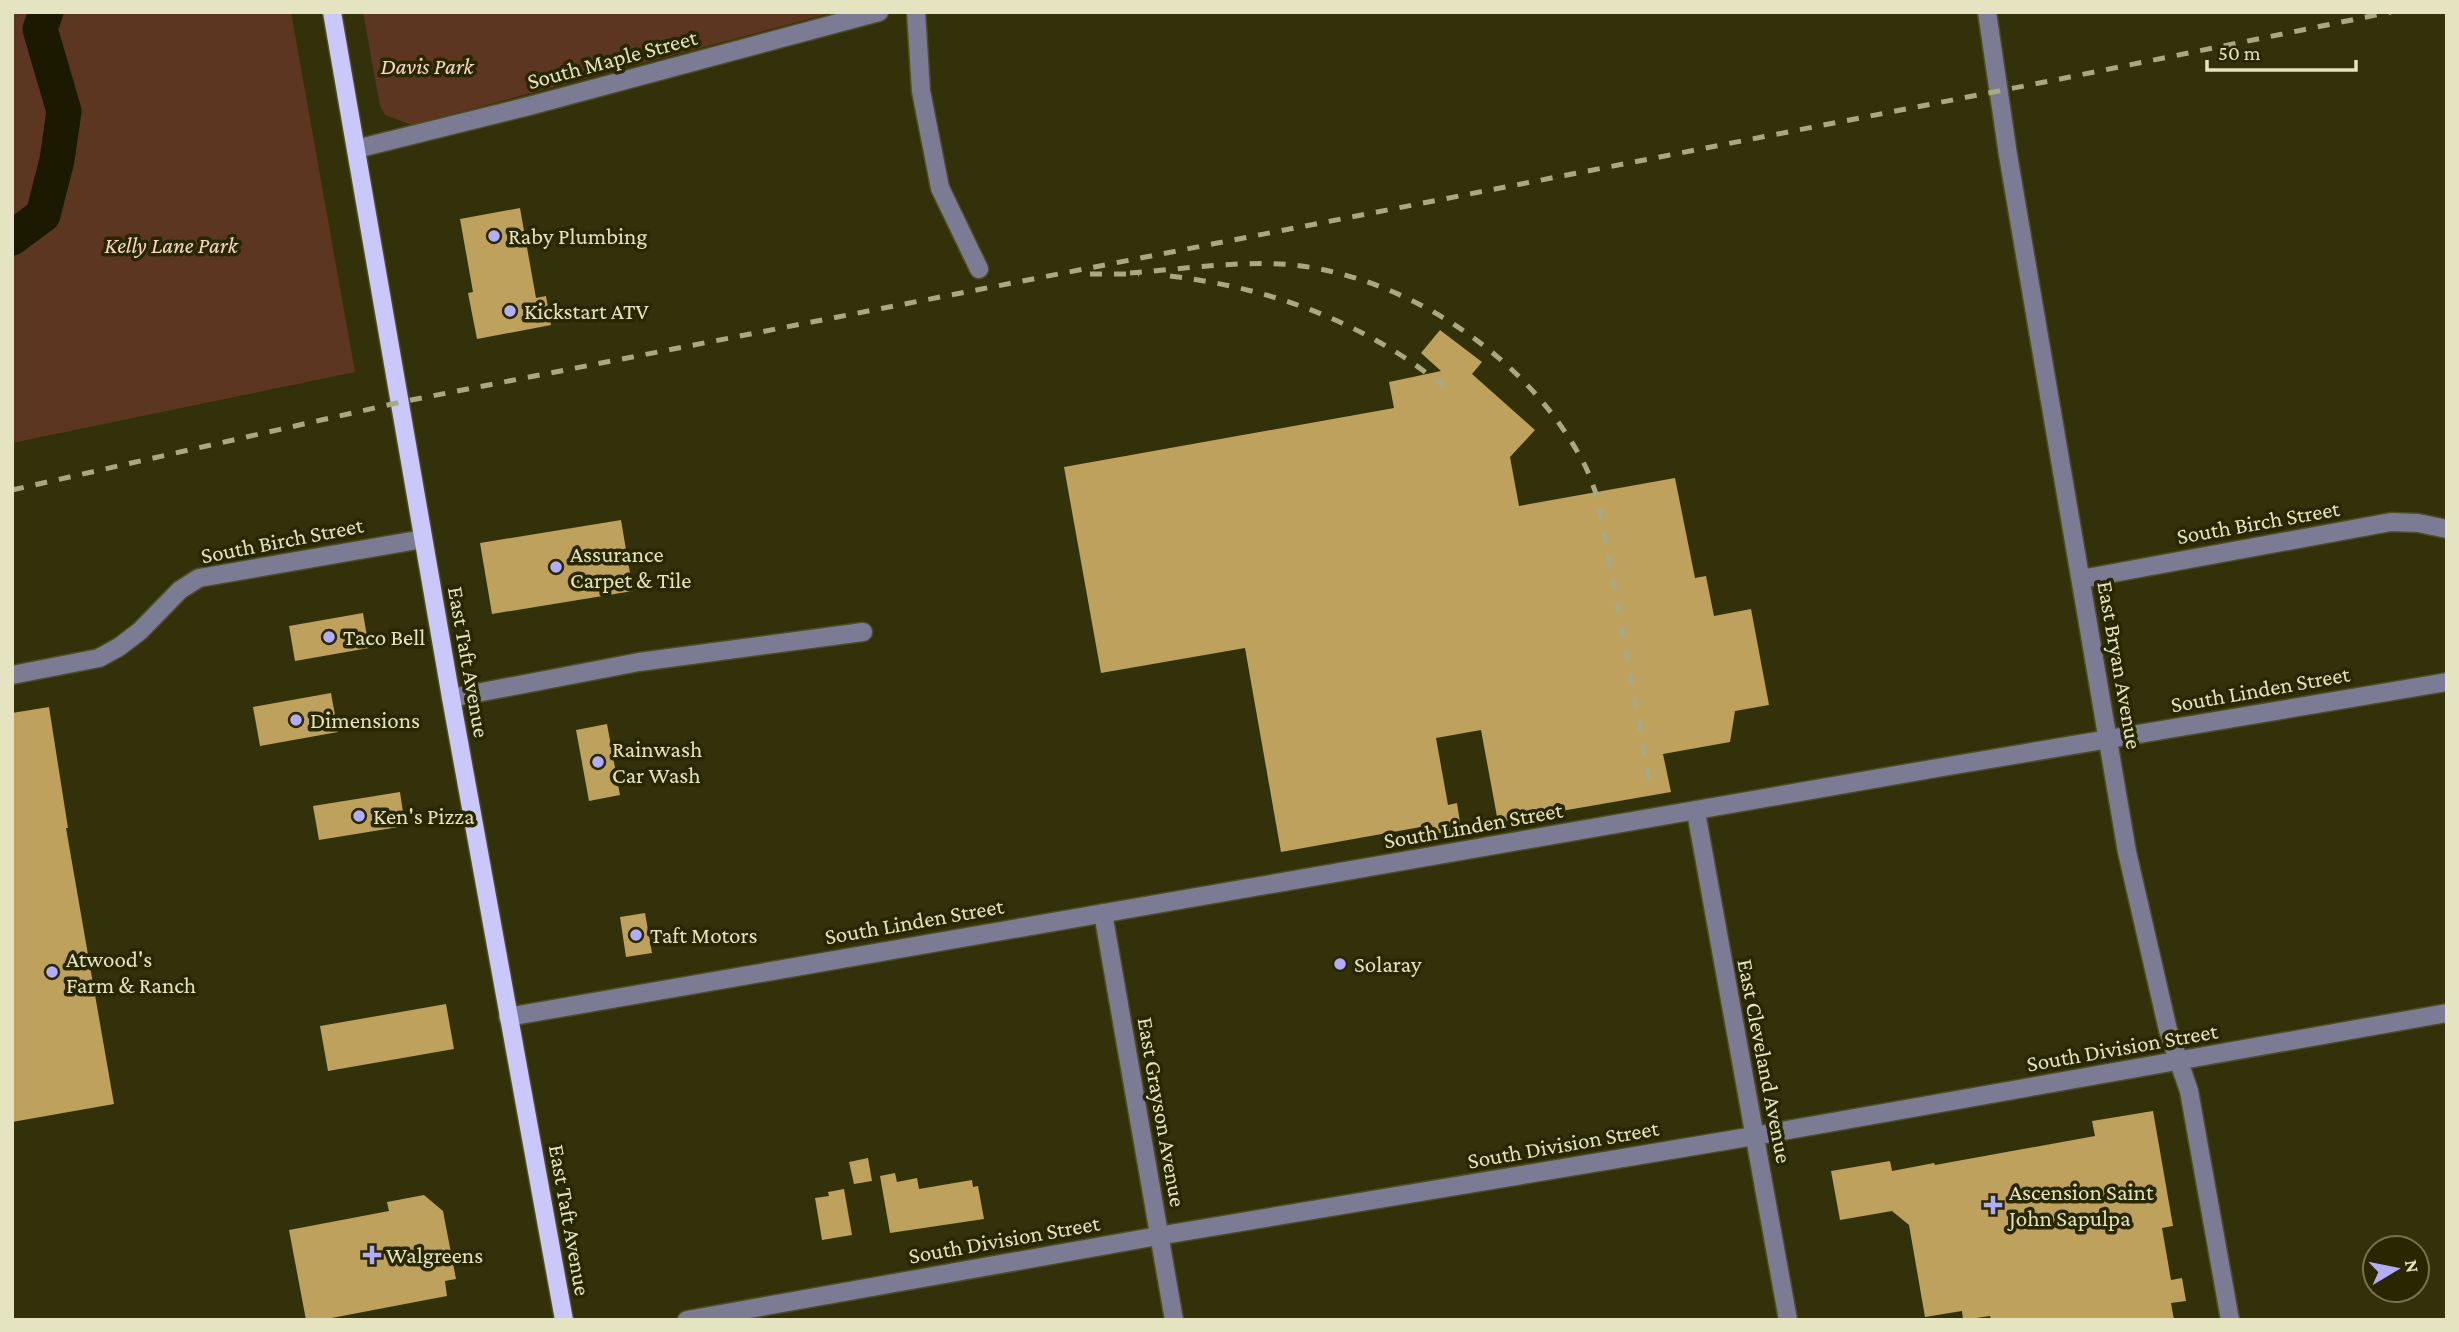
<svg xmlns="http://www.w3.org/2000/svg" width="2459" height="1332" viewBox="0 0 2459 1332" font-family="'Crimson Pro',serif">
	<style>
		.green { fill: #5d3622 }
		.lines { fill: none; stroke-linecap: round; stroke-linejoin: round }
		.river { stroke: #1b1900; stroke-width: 35 }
		.building { fill: #bea15c }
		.minor-casing { stroke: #4e4e26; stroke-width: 21 }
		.major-casing { stroke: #4e4e26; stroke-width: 21 }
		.minor { stroke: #7c7b94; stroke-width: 18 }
		.major { stroke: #cac7fb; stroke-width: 18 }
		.rail { stroke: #a8a882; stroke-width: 5; stroke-dasharray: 12 12; stroke-linecap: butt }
		.poi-dot { fill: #b3adf9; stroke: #282700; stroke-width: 2.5 }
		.labels { text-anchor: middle; stroke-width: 7; stroke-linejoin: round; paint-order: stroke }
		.street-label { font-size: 23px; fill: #e4e4c0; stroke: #282700 }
		.park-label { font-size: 23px; font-style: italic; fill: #fad7c6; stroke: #282700 }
		.poi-label { font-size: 23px; fill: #e4e4c0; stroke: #282700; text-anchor: start }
	</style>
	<rect width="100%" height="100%" fill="#323109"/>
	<g class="green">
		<polygon points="12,12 291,12 355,372 12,443"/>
		<polygon points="363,12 835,12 412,125 385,115 380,106"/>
	</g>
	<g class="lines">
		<polyline class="river" points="12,238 43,215 57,160 64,111 40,29 46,12"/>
	</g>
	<g class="building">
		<polygon points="520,208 536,298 546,296 551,325 477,339 468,293 473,292 460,219"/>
		<polygon points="1440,330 1482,362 1472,374 1535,430 1510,457 1519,506 1675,478 1695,578 1706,576 1714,616 1751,609 1769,705 1735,711 1730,742 1663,754 1671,792 1498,822 1481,730 1436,738 1448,805 1457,803 1461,829 1434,834 1432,825 1281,852 1245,648 1101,673 1064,467 1394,408 1389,382 1441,371 1421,353"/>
		<polygon points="621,520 633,591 492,614 480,543"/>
		<polygon points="363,613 369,648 295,661 289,626"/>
		<polygon points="331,693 338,732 260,746 253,707"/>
		<polygon points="49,707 68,828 66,828 114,1104 12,1122 12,713"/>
		<polygon points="607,724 620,795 589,801 576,730"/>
		<polygon points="400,792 405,826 319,840 313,806"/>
		<polygon points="645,913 652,953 626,957 620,917"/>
		<polygon points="446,1004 454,1049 328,1071 320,1026"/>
		<polygon points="2153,1111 2173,1226 2162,1228 2171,1280 2182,1278 2186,1301 2171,1303 2174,1320 1991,1320 1990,1316 1963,1320 1962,1311 1925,1317 1909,1225 1892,1211 1840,1220 1831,1171 1890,1161 1892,1171 1934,1163 1935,1165 2095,1136 2092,1121"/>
		<polygon points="868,1158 872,1181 854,1184 849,1162"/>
		<polygon points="895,1173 897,1182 917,1178 919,1189 972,1180 973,1187 978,1186 984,1219 890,1233 880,1176"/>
		<polygon points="844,1189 852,1235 822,1240 815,1198 829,1196 828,1192"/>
		<polygon points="424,1195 443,1211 456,1279 445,1281 447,1296 321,1320 306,1320 289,1230 389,1211 387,1202"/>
	</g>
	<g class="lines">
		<defs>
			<g id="minor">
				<polyline points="916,12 921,91 940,188 979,269"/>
				<polyline points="1987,12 2008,155 2127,852 2168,1030 2189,1091 2230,1320"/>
				<polyline points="356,149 529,106 879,12"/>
				<polyline points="2081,579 2391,522 2418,523 2447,529"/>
				<polyline points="12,675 99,658 119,647 140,631 180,590 199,578 423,539"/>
				<polyline points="451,698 639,662 863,632"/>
				<polyline points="1696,812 1788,1320"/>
				<polyline points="1103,913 1174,1320"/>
				<polyline points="508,1017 1943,767 2447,682"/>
				<polyline points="687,1320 1158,1236 1754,1136 2447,1013"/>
			</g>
			<polyline id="major" points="332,12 451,698 564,1320"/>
		</defs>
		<use href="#minor" class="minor-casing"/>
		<use href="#major" class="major-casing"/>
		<use href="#minor" class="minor"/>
		<use href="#major" class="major"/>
		<g class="rail">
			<path d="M1130 273C1183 269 1240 260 1294 265 1409 278 1527 357 1582 460 1589 472 1593 486 1598 499L1649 780"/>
			<polyline points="1090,274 1139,274"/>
			<path d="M1170 276C1253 286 1327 309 1399 354 1417 365 1434 379 1452 392"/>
			<polyline points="12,490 401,402 2055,80 2391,12"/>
		</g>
	</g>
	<g class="poi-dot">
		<circle cx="494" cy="236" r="7"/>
		<circle cx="510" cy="311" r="7"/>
		<circle cx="556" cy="567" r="7"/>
		<circle cx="329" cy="637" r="7"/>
		<circle cx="296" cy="720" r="7"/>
		<circle cx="598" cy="762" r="7"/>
		<circle cx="359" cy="816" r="7"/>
		<circle cx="636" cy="935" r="7"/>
		<circle cx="1340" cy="964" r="7"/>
		<circle cx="52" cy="972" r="7"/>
		<path d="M1989.5 1194.5h7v7h7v7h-7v7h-7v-7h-7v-7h7z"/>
		<path d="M368.5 1244.5h7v7h7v7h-7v7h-7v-7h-7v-7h7z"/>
	</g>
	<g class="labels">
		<g class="street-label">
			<text transform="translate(612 59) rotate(-15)" y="8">South Maple Street</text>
			<text transform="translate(2258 522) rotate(-10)" y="8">South Birch Street</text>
			<text transform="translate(282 540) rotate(-11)" y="8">South Birch Street</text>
			<text transform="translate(469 662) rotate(80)" y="8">East Taft Avenue</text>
			<text transform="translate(2120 665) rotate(80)" y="8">East Bryan Avenue</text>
			<text transform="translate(2260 689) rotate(-10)" y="8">South Linden Street</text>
			<text transform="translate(1473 825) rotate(-10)" y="8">South Linden Street</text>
			<text transform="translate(914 921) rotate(-10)" y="8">South Linden Street</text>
			<text transform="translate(2122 1047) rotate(-10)" y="8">South Division Street</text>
			<text transform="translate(1765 1061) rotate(79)" y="8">East Cleveland Avenue</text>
			<text transform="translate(1162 1112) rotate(80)" y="8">East Grayson Avenue</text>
			<text transform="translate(1563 1144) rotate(-10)" y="8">South Division Street</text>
			<text transform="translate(570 1220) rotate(80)" y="8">East Taft Avenue</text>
			<text transform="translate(1004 1239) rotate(-10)" y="8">South Division Street</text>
		</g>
		<g class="park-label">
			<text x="427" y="74">Davis Park</text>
			<text x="171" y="253">Kelly Lane Park</text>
		</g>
		<g class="poi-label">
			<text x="508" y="244">Raby Plumbing</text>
			<text x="524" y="319">Kickstart ATV</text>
			<text x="570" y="562">Assurance<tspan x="570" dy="26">Carpet &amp; Tile</tspan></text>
			<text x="343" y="645">Taco Bell</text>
			<text x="310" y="728">Dimensions</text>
			<text x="612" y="757">Rainwash<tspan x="612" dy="26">Car Wash</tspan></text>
			<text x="373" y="824">Ken's Pizza</text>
			<text x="650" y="943">Taft Motors</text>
			<text x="66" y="967">Atwood's<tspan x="66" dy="26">Farm &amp; Ranch</tspan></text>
			<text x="1354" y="972">Solaray</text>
			<text x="2009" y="1200">Ascension Saint<tspan x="2009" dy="26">John Sapulpa</tspan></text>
			<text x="386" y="1263">Walgreens</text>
		</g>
	</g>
	<rect width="2459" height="1332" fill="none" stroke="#e4e4c0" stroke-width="28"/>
	<g transform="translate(2396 1269) rotate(80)"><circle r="33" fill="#282700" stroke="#73734d" stroke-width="2"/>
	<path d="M0-5L12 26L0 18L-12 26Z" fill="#b3adf9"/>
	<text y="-10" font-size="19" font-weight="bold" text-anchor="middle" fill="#e4e4c0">N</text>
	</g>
	<path d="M2207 60v10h149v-10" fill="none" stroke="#e4e4c0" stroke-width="3.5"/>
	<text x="2218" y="60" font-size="21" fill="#e4e4c0" stroke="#282700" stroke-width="5" paint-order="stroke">50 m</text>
</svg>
